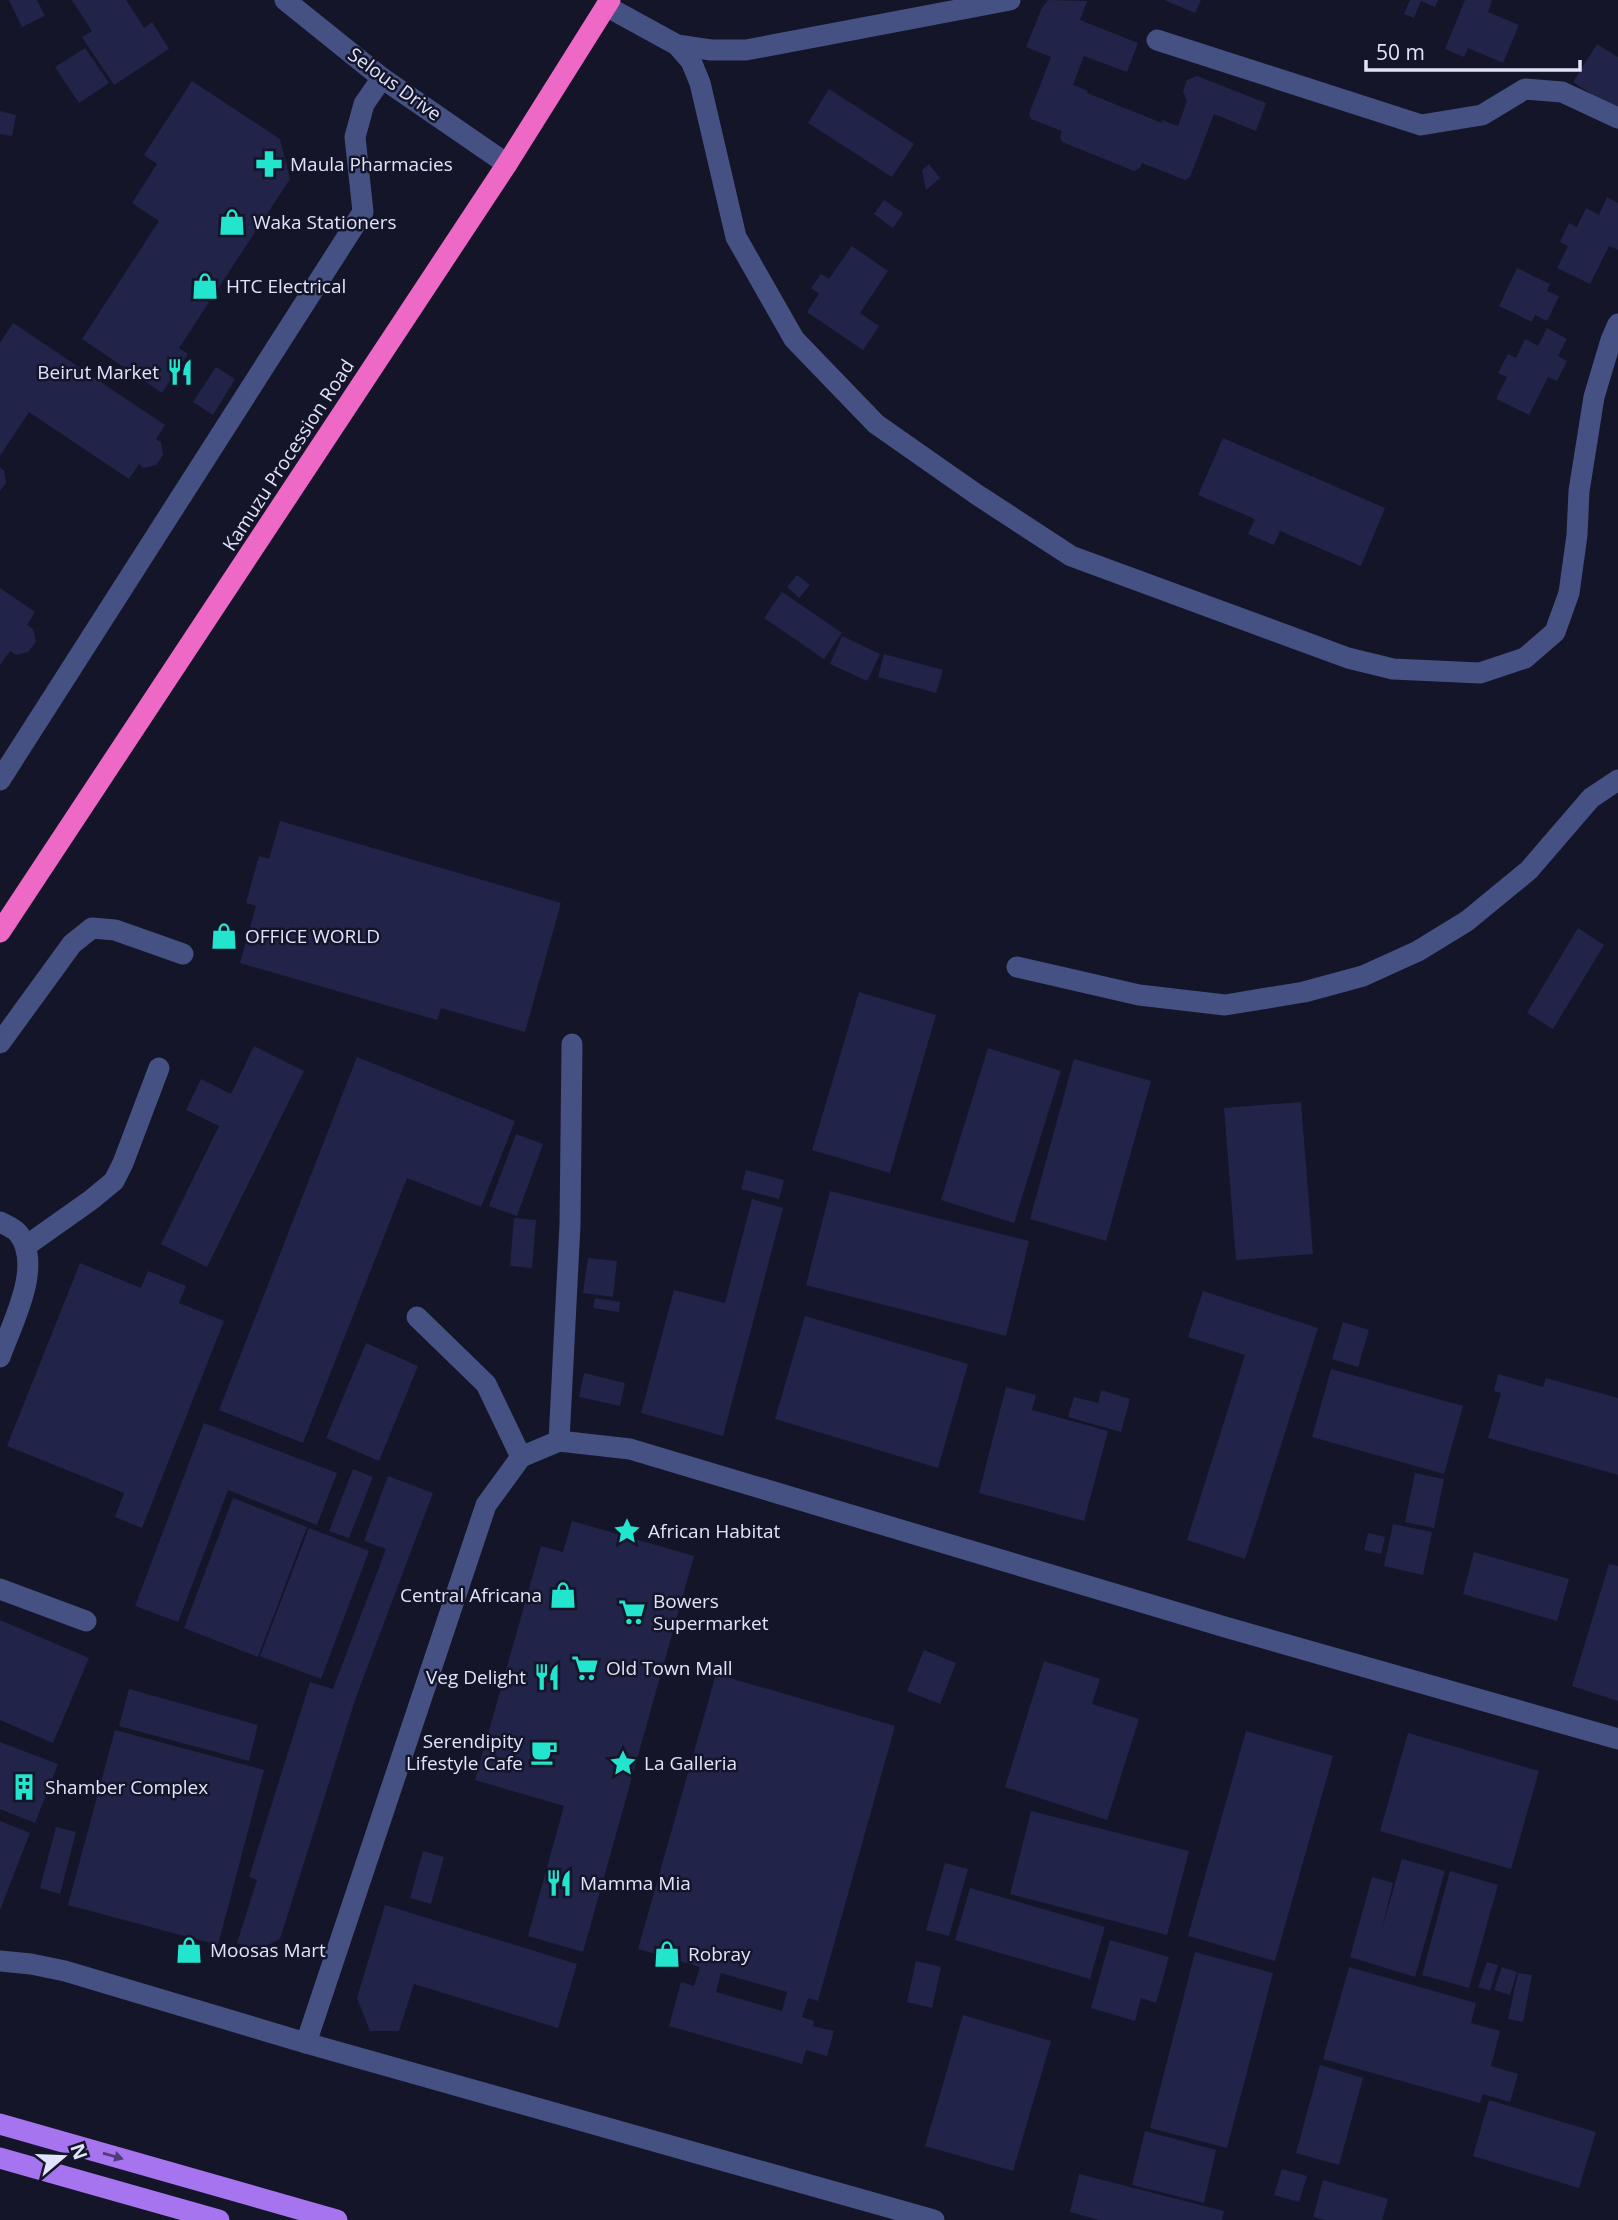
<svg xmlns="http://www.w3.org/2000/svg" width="1618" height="2220" viewBox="0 0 1618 2220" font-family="'Open Sans',sans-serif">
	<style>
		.building { fill: #222348; fill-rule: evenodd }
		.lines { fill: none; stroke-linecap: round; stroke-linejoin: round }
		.minor { stroke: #455083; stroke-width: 21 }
		.major { stroke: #a674ee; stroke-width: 21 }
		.highway { stroke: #ed69c5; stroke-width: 21 }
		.oneway { fill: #4e3b78 }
		.labels { text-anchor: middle; stroke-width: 5; stroke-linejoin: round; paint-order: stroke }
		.street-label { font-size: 19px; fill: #e0e3fb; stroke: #141529 }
		.poi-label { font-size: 19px; fill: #e0e3fb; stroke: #141529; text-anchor: start }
	</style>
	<rect width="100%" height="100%" fill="#141529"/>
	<g class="building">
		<polygon points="9,0 37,0 45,16 22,27"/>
		<polygon points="72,0 126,0 144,28 152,22 169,49 114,85 82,37 92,31"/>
		<polygon points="1048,0 1087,1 1080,20 1138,43 1127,72 1084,56 1073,85 1088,91 1087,93 1162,123 1162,120 1178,126 1187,101 1183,91 1187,80 1197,76 1266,103 1256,131 1214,114 1190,177 1185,180 1142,163 1140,168 1134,171 1062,142 1060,137 1062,131 1031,119 1029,114 1051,57 1026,47 1042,8"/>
		<polygon points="1164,0 1201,0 1195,13"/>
		<polygon points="1410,0 1438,0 1435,7 1421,1 1414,18 1404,14"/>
		<polygon points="1465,0 1492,0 1488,12 1519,25 1503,63 1468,48 1464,57 1445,49"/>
		<polygon points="1597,44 1618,57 1618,106 1616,110 1573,82"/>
		<polygon points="85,48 109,83 79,103 55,67"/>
		<polygon points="192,81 280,139 290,179 179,348 188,354 162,393 82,339 159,221 132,203 157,164 144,155"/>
		<polygon points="829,89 914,144 892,177 808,123"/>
		<polygon points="0,111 16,115 12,136 0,134"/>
		<polygon points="929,164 940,178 926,190 922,170"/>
		<polygon points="1607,197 1618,203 1618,250 1609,246 1590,284 1557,268 1568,246 1560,242 1569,223 1577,227 1586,208 1599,215"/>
		<polygon points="884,200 903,213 893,228 874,214"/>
		<polygon points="852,246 888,271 860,313 879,326 863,350 807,312 819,294 811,288 821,274 829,279"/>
		<polygon points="1517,268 1550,284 1547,291 1559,296 1547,321 1535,315 1532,322 1499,306"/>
		<polygon points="13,323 165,425 156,439 161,442 163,455 156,465 144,468 139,464 129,479 29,412 0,456 0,343"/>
		<polygon points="1547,328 1567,339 1558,356 1567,361 1557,381 1548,377 1529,415 1496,399 1507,377 1498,373 1508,354 1516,358 1525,339 1538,346"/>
		<polygon points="216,367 235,379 213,415 193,402"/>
		<polygon points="1223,438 1385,508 1361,566 1280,531 1274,545 1248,534 1255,519 1198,495"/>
		<polygon points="0,468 4,470 6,483 0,491"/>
		<polygon points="797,575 810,585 799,598 787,587"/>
		<polygon points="0,588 35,612 27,625 33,629 36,642 28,652 16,655 10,651 0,665"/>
		<polygon points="782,592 842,633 824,659 764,618"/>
		<polygon points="842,636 880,654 867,681 830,664"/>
		<polygon points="884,654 943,670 936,693 878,677"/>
		<polygon points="280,821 561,903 525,1032 441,1008 437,1020 240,963 256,906 246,903 259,856 269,859"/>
		<polygon points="1578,928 1604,945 1553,1029 1527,1013"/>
		<polygon points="859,992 936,1015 890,1173 812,1150"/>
		<polygon points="254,1046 304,1071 207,1267 161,1244 219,1126 186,1110 201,1079 231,1094"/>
		<polygon points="988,1048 1061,1071 1014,1223 941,1200"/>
		<polygon points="357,1057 515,1121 481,1207 407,1178 303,1443 219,1410"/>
		<polygon points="1074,1059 1151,1081 1106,1241 1030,1219"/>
		<polygon points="1301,1102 1313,1254 1236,1260 1224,1108"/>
		<polygon points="516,1134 543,1144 517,1216 489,1206"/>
		<polygon points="746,1170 784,1180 779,1199 741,1189"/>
		<polygon points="830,1191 1029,1241 1006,1336 806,1285"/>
		<polygon points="752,1199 783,1208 723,1436 641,1413 674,1290 725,1303"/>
		<polygon points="514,1218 536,1220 532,1268 510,1266"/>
		<polygon points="588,1258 617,1261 613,1297 583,1293"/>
		<polygon points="80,1263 141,1288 148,1271 186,1286 179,1303 224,1321 142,1528 115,1517 124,1493 7,1446"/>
		<polygon points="1203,1291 1318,1328 1245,1559 1187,1540 1245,1355 1188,1337"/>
		<polygon points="595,1298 620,1302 619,1312 593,1308"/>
		<polygon points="805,1316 968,1364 938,1468 775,1419"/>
		<polygon points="1343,1322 1369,1330 1358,1367 1332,1359"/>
		<polygon points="366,1343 418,1366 379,1461 326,1438"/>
		<polygon points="1331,1369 1463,1406 1444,1474 1312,1437"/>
		<polygon points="584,1373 625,1383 620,1406 579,1397"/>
		<polygon points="1498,1374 1543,1387 1546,1378 1618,1398 1618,1475 1488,1438 1501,1393 1494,1391"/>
		<polygon points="1006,1387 1036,1395 1032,1410 1108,1431 1084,1521 979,1493"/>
		<polygon points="1101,1390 1130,1399 1121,1432 1068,1417 1074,1397 1098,1403"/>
		<polygon points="204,1423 337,1473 317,1525 228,1490 178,1622 135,1606"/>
		<polygon points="353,1469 373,1477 349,1538 329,1531"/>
		<polygon points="1415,1473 1444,1479 1434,1528 1405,1522"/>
		<polygon points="388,1476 433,1493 356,1697 280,1939 258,1950 237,1943 257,1880 249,1877 310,1682 333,1689 386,1549 364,1541"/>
		<polygon points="233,1498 307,1527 258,1657 184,1628"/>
		<polygon points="572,1521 694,1556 583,1952 528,1936 564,1806 475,1780 541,1546 563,1552"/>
		<polygon points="1393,1524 1432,1532 1423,1575 1384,1566"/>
		<polygon points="309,1528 369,1551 321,1679 260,1656"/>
		<polygon points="1368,1533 1385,1537 1381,1554 1364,1550"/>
		<polygon points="1474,1552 1569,1579 1557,1621 1463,1594"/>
		<polygon points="1609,1564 1618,1566 1618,1701 1572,1686"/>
		<polygon points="0,1620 89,1658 53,1743 0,1720"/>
		<polygon points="924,1650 956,1663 940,1704 907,1691"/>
		<polygon points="1044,1661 1100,1679 1092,1704 1139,1719 1107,1820 1005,1787"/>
		<path d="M716 1674 895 1726 818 2001 808 1998 802 2017 814 2021 813 2026 834 2031 827 2056 806 2050 802 2064 669 2026 681 1982 694 1986 700 1967 638 1949ZM721 1973 787 1992 782 2011 716 1992Z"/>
		<polygon points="129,1689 258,1725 249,1761 119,1726"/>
		<polygon points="115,1730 264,1770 218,1945 68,1905"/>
		<polygon points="1246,1731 1333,1756 1275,1961 1188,1936"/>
		<polygon points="1408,1733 1539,1771 1511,1869 1380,1831"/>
		<polygon points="0,1742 58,1764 35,1823 0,1809"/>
		<polygon points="1031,1811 1189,1851 1167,1935 1010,1894"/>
		<polygon points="0,1821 30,1833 0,1910"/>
		<polygon points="56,1827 76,1832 60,1894 40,1888"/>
		<polygon points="423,1851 444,1857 431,1904 410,1898"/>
		<polygon points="1402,1859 1445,1871 1415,1977 1350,1957 1372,1877 1393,1883 1381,1933"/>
		<polygon points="945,1863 968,1869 949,1936 926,1930"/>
		<polygon points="1450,1871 1498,1885 1469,1988 1422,1975"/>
		<polygon points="970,1888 1105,1927 1090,1979 955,1940"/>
		<polygon points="385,1905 577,1964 558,2028 414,1984 399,2031 370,2031 357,1998"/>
		<polygon points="1110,1940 1169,1957 1156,2003 1141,1998 1135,2021 1091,2008"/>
		<polygon points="1195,1952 1273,1973 1227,2148 1150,2128"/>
		<polygon points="916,1961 941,1967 932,2008 907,2002"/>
		<polygon points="1487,1962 1498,1965 1490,1991 1478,1987"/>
		<polygon points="1349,1967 1476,2003 1471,2023 1500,2031 1491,2066 1518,2074 1510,2102 1483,2094 1480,2103 1323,2059"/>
		<polygon points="1502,1967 1517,1972 1510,1995 1494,1990"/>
		<polygon points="1518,1973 1532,1975 1523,2022 1508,2019"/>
		<polygon points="963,2015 1051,2041 1013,2171 925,2146"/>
		<polygon points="1320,2065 1363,2078 1339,2165 1296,2153"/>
		<polygon points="1489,2100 1596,2132 1579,2188 1473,2156"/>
		<polygon points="1145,2131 1216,2150 1204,2203 1132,2185"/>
		<polygon points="1282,2169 1307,2176 1299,2202 1274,2195"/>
		<polygon points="1079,2174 1224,2211 1222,2220 1099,2220 1070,2212"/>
		<polygon points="1323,2180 1388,2199 1382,2220 1324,2220 1313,2217"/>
	</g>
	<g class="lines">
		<g class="minor">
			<polyline points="285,0 382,78 507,164"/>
			<polyline points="606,6 677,45 711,50 746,50 1010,0"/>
			<polyline points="1157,40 1421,125 1482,115 1525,89 1562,92 1618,118"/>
			<polyline points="677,45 691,61 700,83 736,237 794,339 876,424 976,494 1071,556 1348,658 1393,669 1480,673 1525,658 1555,632 1569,593 1577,535 1579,491 1594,397 1611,340 1618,324"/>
			<polyline points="0,780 363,212 355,137 364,104 382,78"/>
			<polyline points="1017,967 1139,995 1225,1005 1304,992 1363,976 1418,951 1467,921 1529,870 1591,798 1618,780"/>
			<polyline points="0,1043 72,944 92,928 115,930 183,954"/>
			<path d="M0 1222C6 1225 14 1228 18 1233 44 1265 12 1323 0 1357"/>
			<polyline points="26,1246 91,1200 114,1181 123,1163 159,1068"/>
			<polyline points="417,1317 486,1384 521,1457"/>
			<polyline points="559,1441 570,1225 572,1044"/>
			<polyline points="0,1589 86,1621"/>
			<polyline points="0,1961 31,1964 65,1971 306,2043 934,2220"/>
			<polyline points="306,2043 486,1505 521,1457 559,1441 630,1449 1225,1627 1618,1739"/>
		</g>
		<g class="major">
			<polyline points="0,2124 337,2220"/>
			<polyline points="0,2158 219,2220"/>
		</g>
		<polyline class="highway" points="0,932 507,164 610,0"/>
	</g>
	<defs><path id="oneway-solid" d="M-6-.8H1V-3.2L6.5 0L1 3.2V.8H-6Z" transform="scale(1.75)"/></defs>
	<use class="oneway" href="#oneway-solid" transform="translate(113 2156) rotate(16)"/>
	<defs>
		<symbol id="pharmacy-bare" viewBox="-9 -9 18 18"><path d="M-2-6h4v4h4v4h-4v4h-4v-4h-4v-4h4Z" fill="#23e5ce" stroke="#141529" stroke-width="2.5" paint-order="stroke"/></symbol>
		<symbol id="shop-bare" viewBox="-9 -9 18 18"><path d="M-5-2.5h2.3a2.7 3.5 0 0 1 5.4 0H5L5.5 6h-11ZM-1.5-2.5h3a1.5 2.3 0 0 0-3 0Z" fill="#23e5ce" stroke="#141529" stroke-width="2.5" paint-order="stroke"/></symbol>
		<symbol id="restaurant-bare" viewBox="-9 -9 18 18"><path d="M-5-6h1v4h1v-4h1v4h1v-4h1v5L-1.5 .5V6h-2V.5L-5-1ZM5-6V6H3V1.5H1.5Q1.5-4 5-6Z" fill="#23e5ce" stroke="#141529" stroke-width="2.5" paint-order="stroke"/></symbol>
		<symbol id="sight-bare" viewBox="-9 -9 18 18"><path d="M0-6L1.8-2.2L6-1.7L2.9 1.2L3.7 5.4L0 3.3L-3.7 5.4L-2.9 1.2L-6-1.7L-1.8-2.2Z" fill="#23e5ce" stroke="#141529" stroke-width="2.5" paint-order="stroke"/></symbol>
		<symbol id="supermarket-bare" viewBox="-9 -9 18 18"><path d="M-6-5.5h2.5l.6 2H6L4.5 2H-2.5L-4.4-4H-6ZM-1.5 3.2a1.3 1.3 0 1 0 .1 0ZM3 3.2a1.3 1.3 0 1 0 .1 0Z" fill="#23e5ce" stroke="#141529" stroke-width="2.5" paint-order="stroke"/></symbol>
		<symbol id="cafe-bare" viewBox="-9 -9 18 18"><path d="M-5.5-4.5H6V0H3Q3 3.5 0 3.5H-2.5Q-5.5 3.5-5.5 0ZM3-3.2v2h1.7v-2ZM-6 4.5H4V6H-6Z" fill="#23e5ce" stroke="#141529" stroke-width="2.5" paint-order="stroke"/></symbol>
		<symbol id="building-bare" viewBox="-9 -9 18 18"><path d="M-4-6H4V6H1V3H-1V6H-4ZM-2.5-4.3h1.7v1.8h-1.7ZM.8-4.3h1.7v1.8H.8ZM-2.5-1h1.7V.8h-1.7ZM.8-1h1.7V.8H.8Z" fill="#23e5ce" stroke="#141529" stroke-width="2.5" paint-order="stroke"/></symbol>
	</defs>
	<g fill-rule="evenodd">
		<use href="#pharmacy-bare" x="250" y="145" width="38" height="38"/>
		<use href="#shop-bare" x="213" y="203" width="38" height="38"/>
		<use href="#shop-bare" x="186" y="267" width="38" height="38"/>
		<use href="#restaurant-bare" x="161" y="353" width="38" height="38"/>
		<use href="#shop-bare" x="205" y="917" width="38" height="38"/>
		<use href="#sight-bare" x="608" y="1512" width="38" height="38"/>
		<use href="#shop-bare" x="544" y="1576" width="38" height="38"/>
		<use href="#supermarket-bare" x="613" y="1593" width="38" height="38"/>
		<use href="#supermarket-bare" x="566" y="1649" width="38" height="38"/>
		<use href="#restaurant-bare" x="528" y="1658" width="38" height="38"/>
		<use href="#cafe-bare" x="525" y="1733" width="38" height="38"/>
		<use href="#sight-bare" x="604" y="1744" width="38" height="38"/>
		<use href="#building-bare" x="5" y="1768" width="38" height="38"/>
		<use href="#restaurant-bare" x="540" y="1864" width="38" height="38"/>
		<use href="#shop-bare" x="170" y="1931" width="38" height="38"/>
		<use href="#shop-bare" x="648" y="1935" width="38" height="38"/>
	</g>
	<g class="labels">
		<g class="street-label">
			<text transform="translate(395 84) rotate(36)" y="7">Selous Drive</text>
			<text transform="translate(288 455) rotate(-57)" y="7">Kamuzu Procession Road</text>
		</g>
		<g class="poi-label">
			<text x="290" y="171">Maula Pharmacies</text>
			<text x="253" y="229">Waka Stationers</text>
			<text x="226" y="293">HTC Electrical</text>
			<text x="159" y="379" text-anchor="end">Beirut Market</text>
			<text x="245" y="943">OFFICE WORLD</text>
			<text x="648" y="1538">African Habitat</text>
			<text x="542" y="1602" text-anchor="end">Central Africana</text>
			<text x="653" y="1608">Bowers<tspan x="653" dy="22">Supermarket</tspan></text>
			<text x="606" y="1675">Old Town Mall</text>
			<text x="526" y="1684" text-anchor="end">Veg Delight</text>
			<text x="523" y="1748" text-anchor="end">Serendipity<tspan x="523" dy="22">Lifestyle Cafe</tspan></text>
			<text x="644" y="1770">La Galleria</text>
			<text x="45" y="1794">Shamber Complex</text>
			<text x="580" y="1890">Mamma Mia</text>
			<text x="210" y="1957">Moosas Mart</text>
			<text x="688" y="1961">Robray</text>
		</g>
	</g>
	<g transform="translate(63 2157) rotate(71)" stroke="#141529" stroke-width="5" paint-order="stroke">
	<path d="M0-5L12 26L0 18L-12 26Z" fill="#e0e3fb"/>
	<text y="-10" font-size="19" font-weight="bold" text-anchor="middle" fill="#e0e3fb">N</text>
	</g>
	<path d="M1366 60v10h214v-10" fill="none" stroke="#e0e3fb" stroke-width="3.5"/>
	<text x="1376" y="60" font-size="21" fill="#e0e3fb" stroke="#141529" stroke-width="5" paint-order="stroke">50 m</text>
</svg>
